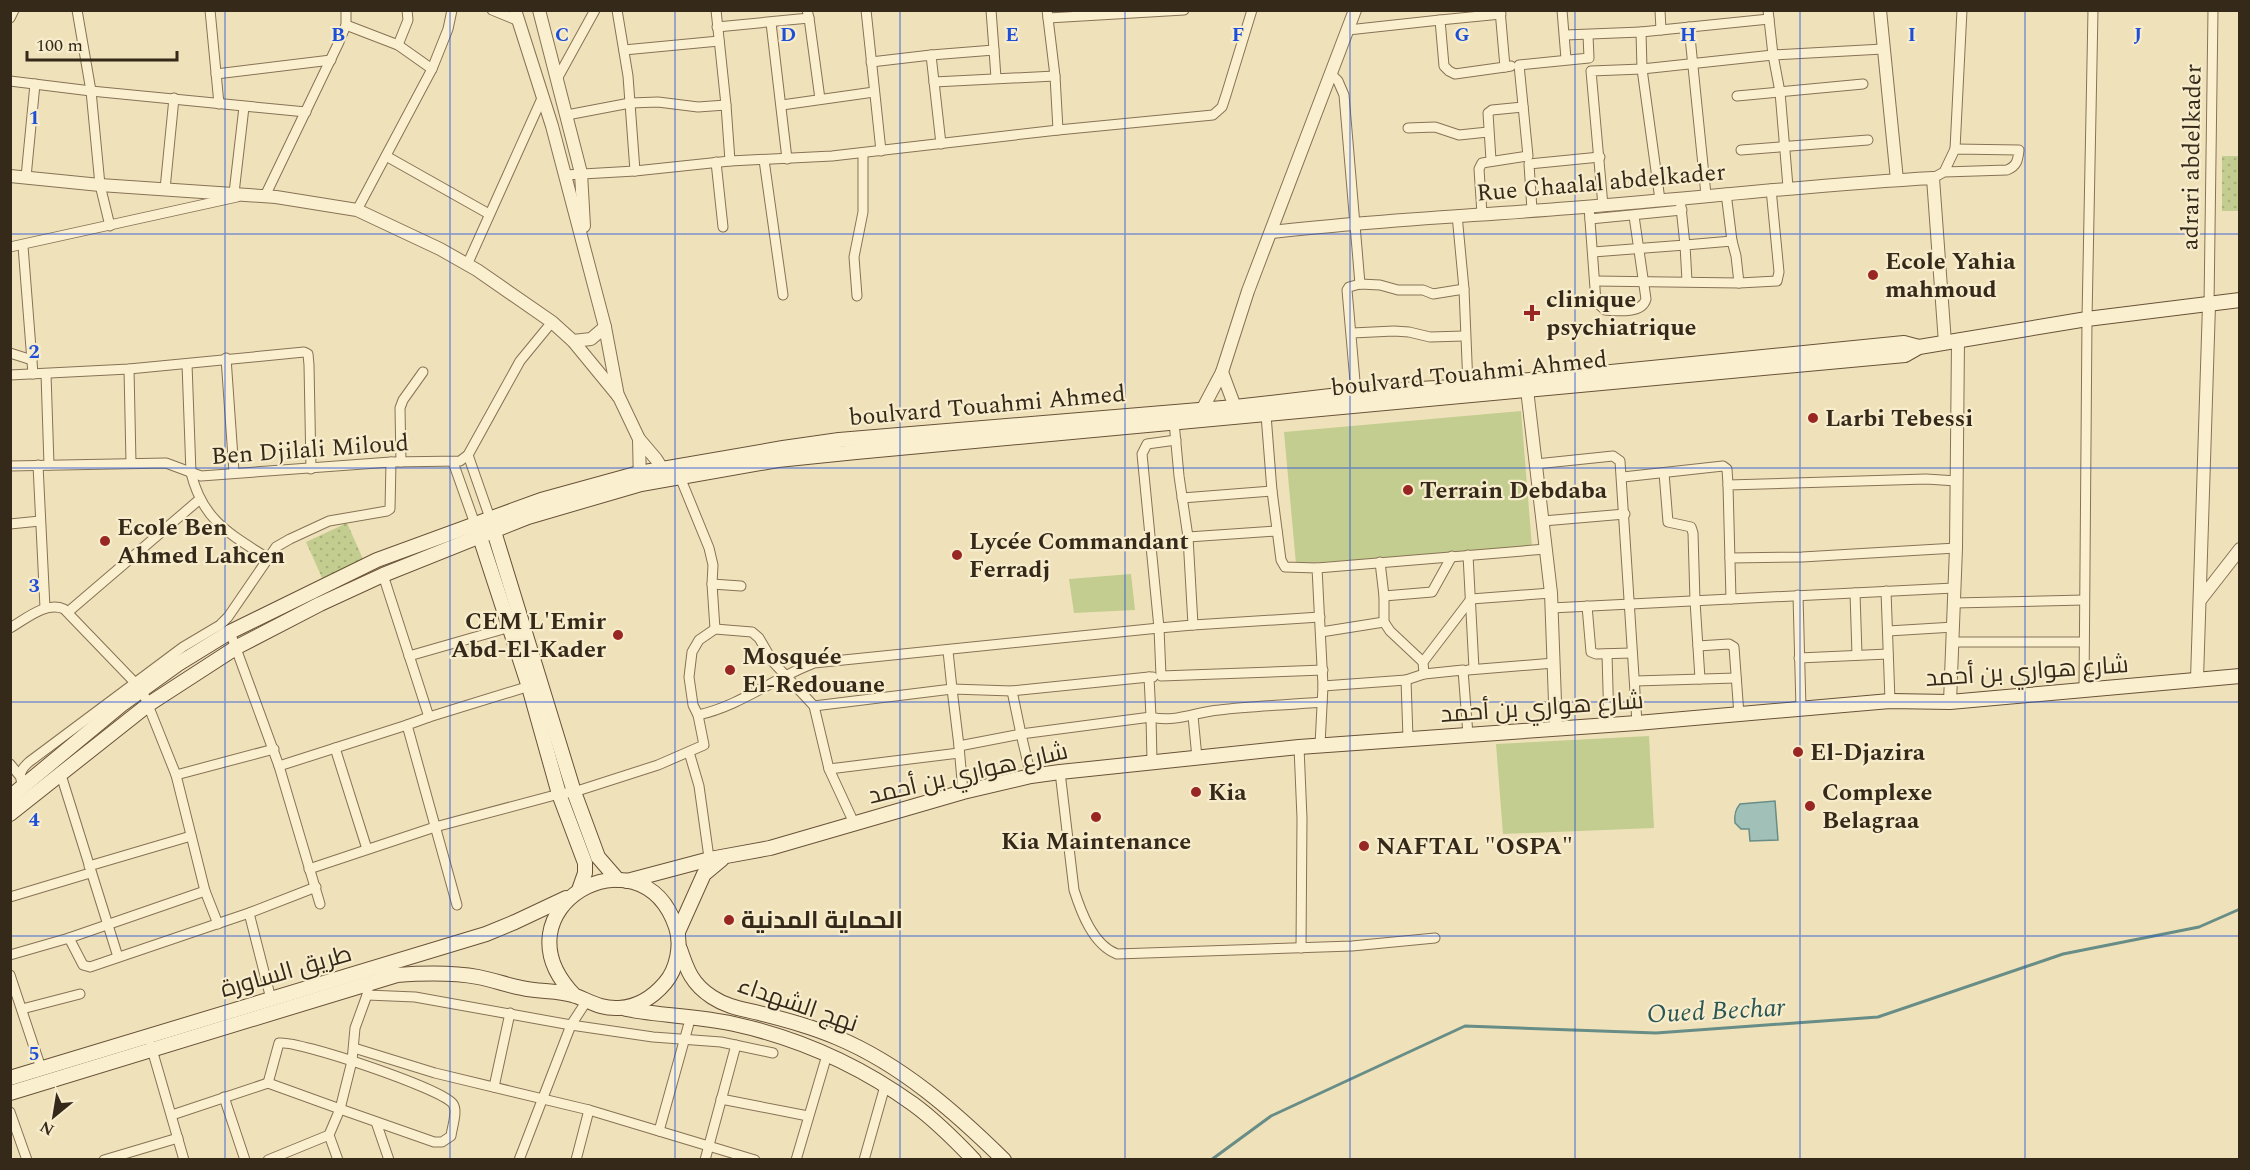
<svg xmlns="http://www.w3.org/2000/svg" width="2250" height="1170" viewBox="0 0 2250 1170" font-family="Spectral,Cairo,serif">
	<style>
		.grass { fill: #c3cd8f }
		.park { fill: url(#park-dots) }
		.water { fill: #a0c0b8; stroke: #678d86; stroke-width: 1.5 }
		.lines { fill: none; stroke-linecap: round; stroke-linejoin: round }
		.stream { stroke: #678d86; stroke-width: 3 }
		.minor-casing { stroke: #877255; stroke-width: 11 }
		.tertiary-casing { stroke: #877255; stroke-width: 14 }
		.secondary-casing { stroke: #695238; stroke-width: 16 }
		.minor { stroke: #faefcf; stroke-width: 9 }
		.tertiary { stroke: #faefcf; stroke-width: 12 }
		.secondary { stroke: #faefcf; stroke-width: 14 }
		.grid { fill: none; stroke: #1d4ed8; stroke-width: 1.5; stroke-opacity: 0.55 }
		.poi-dot { fill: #982622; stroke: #f7eccb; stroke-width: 2 }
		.labels { text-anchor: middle; stroke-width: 4.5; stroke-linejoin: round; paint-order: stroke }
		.street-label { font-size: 24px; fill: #35291a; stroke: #f7eccb }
		.poi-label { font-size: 24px; font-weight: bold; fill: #35291a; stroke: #f7eccb; text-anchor: start }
		.water-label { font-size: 26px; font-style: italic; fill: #295655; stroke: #f7eccb }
		.grid-label { font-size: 20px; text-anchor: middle; font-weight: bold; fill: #1d4ed8; stroke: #f7eccb; stroke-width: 4.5; stroke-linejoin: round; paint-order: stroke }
	</style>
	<defs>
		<pattern id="park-dots" width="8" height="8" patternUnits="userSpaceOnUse" patternTransform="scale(1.5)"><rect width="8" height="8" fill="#c3cd8f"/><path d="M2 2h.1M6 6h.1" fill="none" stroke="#a8b07b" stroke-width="1.8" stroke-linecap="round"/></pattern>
	</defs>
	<rect width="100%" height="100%" fill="#efe2bb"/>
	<g class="grass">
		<polygon points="1521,411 1532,547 1296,564 1284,432"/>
		<polygon points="1131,574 1135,610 1074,613 1069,579"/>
		<polygon points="1649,736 1654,828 1503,834 1496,744"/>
	</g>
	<g class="park">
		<rect x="2222" y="156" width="17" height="55"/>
		<polygon points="347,523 363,559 323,580 306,542"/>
	</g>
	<path class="water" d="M1775 801 1778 840 1750 841 1749 829H1741L1735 823C1734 815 1735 810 1740 804Z"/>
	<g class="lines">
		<polyline class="stream" points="1211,1160 1271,1116 1465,1026 1656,1033 1878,1017 2063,954 2199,927 2240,909"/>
		<defs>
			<g id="minor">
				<polyline points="77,10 91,91 100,185 110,226"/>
				<polyline points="210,10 219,104"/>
				<polyline points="492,10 519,21"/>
				<polyline points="617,10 628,76 635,171"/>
				<polyline points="866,10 881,151"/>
				<polyline points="991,10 994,50"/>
				<polyline points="1500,10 1505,67 1511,66"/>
				<polyline points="1562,10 1566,59"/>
				<polyline points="1660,10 1661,30"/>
				<polyline points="1768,10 1773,55 1780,92 1788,187"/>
				<polyline points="1501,14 1440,20 1444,66 1449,71 1455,74 1505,67"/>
				<polyline points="10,18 14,10"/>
				<polyline points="809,18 820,99"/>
				<polyline points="1048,18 1184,10"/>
				<polyline points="771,23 787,159"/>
				<polyline points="346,25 398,45 432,69"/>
				<polyline points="717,27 809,18 807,10"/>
				<polyline points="1689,27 1706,195"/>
				<polyline points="1348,30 1440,20"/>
				<polyline points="1641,32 1769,19"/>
				<polyline points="1565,35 1641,32 1642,69 1660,200"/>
				<polyline points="398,45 408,20 407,10"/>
				<polyline points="624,50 719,41"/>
				<polyline points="931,55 994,50 996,78"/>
				<polyline points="871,62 931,55 941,144"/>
				<polyline points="216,74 331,60"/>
				<polyline points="1331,74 1338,81 1344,95 1360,284"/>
				<polyline points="557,79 595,10"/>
				<polyline points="10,81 91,91 306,112"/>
				<polyline points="934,82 1055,76"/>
				<polyline points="1737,96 1863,84"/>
				<polyline points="782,105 874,92"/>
				<polyline points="567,115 630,103 658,102 698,107 726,105"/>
				<polyline points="1408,128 1435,127 1459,135 1488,132"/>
				<polyline points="1058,130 1213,115 1222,107 1226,95 1252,10"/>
				<polyline points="1955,149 1962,10"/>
				<polyline points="1741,150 1868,140"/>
				<polyline points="386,156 489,214"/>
				<polyline points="764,160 783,295"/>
				<polyline points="1491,160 1488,113 1492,110 1523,107"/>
				<polyline points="730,161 832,156 1058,130 1055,76 1047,10"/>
				<polyline points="716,162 723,227"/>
				<polyline points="565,175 635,171 730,161 726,105 716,10"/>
				<polyline points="26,177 35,84"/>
				<path d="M1933 178 1944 172 1955 149 2019 150C2018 160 2017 166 2007 170L1944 172"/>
				<polyline points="165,189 174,98"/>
				<polyline points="234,193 244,107"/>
				<polyline points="1726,193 1732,241"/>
				<polyline points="265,196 339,42 346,25 346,10"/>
				<polyline points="1603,206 1591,71 1642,69 1773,55 1883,49"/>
				<path d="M1589 207 1596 302 1605 310C1617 311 1642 314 1646 299L1634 216"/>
				<polyline points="357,210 432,69 448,29 452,10"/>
				<polyline points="1532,210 1529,164 1600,157"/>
				<polyline points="1482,214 1479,169 1482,163 1528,156 1519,65 1589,58 1588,35"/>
				<polyline points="1457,215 1464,289 1468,386"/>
				<polyline points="1590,219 1682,210"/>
				<polyline points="23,246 33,374"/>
				<polyline points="10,247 237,197"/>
				<polyline points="1593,252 1685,245 1680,198"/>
				<polyline points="467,265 543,96"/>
				<polyline points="1595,281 1739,283 1777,281 1779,272 1771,189"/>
				<polyline points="1687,281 1685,245 1732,241 1736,256 1739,283"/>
				<polyline points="857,296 854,257 863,212 863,153"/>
				<polyline points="2209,305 2213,10"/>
				<polyline points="1352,333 1394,331 1409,332 1430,337 1464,336"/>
				<polyline points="10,353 32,360"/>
				<polyline points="226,358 234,472"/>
				<path d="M187 364 191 473C203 521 230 534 269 559"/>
				<polyline points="129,369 131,463"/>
				<polyline points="46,374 49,465"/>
				<polyline points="10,375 129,369 304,352 308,354 309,365 311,469"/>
				<polyline points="1356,393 1347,290 1349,287 1360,284 1380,285 1398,290 1423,290 1433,294 1464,289"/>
				<polyline points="1266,415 1272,491 1281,560 1285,567 1317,568 1323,686 1406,680"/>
				<polyline points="1174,422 1179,476 1188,537 1277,531"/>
				<polyline points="1176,440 1147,444 1142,454 1159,628 1193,625 1188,537"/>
				<polyline points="468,455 490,518"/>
				<polyline points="401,462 400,408 403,400 423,372"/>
				<polyline points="453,462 475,524"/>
				<polyline points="1536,464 1613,456 1620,461 1637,723"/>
				<polyline points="38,465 45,608"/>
				<polyline points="10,466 166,463 201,476 391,462 460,461 468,455 520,361 552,322"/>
				<polyline points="1664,473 1668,522 1691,527 1693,533 1695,601 1700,679"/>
				<polyline points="680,477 709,548 713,565 712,584 715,629"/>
				<polyline points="1623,477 1723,466 1727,469 1728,485"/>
				<polyline points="1182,498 1272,491"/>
				<polyline points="1543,521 1625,514"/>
				<polyline points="10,524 40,521"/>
				<polyline points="1468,555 1474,669"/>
				<polyline points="1730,558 1802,557 1956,548"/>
				<polyline points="1380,562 1384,596 1384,622 1390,631 1423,662"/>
				<polyline points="1317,568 1546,549"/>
				<polyline points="383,575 429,717 533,685"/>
				<polyline points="712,584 741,586"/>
				<polyline points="1954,588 1731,599 1728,485 1926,479 1957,481"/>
				<polyline points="1886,591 1890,701"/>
				<polyline points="1855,593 1857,655"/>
				<polyline points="1798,595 1801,709"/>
				<polyline points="1384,596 1432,592 1452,556"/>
				<polyline points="1954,603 2084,600"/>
				<polyline points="1587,606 1591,652 1596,654 1632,653"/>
				<polyline points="1551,608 1731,599"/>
				<polyline points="68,612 200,499"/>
				<polyline points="1193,625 1320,617"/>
				<path d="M10 628C26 619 46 601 64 609L142 690 176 775 205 891 218 924"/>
				<polyline points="1888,631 1954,627"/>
				<polyline points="230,632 279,766 320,904"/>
				<polyline points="1321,632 1384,622"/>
				<polyline points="1953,642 2084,642"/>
				<polyline points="1698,646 1729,644 1734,647 1739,715"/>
				<polyline points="1607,654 1609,725"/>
				<polyline points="409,656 510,627"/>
				<polyline points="1799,658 1888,654"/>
				<polyline points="1468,670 1554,663"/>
				<polyline points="1424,674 1423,662 1471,599 1551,593"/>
				<path d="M1153 677H1149L1151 717C1175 723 1195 712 1219 710 1253 706 1288 705 1322 702"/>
				<polyline points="1635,681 1736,678"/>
				<polyline points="2084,691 2087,319 2093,10"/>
				<polyline points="814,706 952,689 948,651"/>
				<polyline points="1193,716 1197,758"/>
				<polyline points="429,717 407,725 457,905"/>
				<polyline points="1408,738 1406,680 1424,674 1463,670 1468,735"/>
				<polyline points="1320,745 1323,686"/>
				<polyline points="959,746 952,689 1012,691"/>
				<polyline points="1299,747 1302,818 1301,948"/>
				<polyline points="335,748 367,849"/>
				<polyline points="689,752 699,786 710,865"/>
				<polyline points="10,764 19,775"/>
				<polyline points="279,766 407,725"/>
				<polyline points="829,769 959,753"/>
				<path d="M1060 772 1074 890C1081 912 1093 945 1117 954L1352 946 1435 938"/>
				<polyline points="61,775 118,957"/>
				<polyline points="176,775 274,749"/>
				<polyline points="1031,776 1021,734 1151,717 1152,761"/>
				<path d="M23 787C19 775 19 771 29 762L183 647 220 625 228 617 276 547 290 539 329 521 387 511 390 509 391 462"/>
				<polyline points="963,792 959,746 1021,734 1012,691 1149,677"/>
				<path d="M854 823 829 769 814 706 773 662 759 638 752 632 715 629 699 640 692 652 689 677 693 705 698 715C740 706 774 678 814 663L1159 628 1161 676 1323 670"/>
				<polyline points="89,866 191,836"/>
				<polyline points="309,869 435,827 559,794 574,792 658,765 704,745 698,715"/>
				<polyline points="10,897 90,873"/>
				<polyline points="249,913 271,999"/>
				<polyline points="69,938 205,891"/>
				<polyline points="10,955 69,938 83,965 90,967 249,913 316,887"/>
				<polyline points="10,975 41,1068"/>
				<polyline points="367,995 415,997 571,1025 653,1037 721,1042 773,1053"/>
				<polyline points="22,1009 80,994"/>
				<polyline points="151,1046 184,1160"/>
				<polyline points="354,1048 435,1073 589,1110 755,1160"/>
				<path d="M268 1083 279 1043C298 1040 443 1089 453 1104 458 1111 452 1127 451 1136L442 1142H434L340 1109 352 1061 355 1028 367 995 369 982"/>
				<polyline points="494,1087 510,1013"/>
				<polyline points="224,1097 245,1160"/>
				<polyline points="721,1099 808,1116"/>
				<polyline points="10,1112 27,1160"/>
				<polyline points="172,1115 268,1083 340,1109 329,1135 338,1160"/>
				<polyline points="376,1122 389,1160"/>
				<polyline points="659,1131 691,1016"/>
				<polyline points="104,1160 178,1138"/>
				<polyline points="268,1160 329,1135"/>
				<polyline points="519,1160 571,1025 586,1002"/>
				<polyline points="576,1160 589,1110"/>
				<polyline points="705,1160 736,1045"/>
				<polyline points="796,1160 827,1055"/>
				<polyline points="864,1160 885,1086"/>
			</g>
			<g id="tertiary">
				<polyline points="515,10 552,126 605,327 618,396"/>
				<polyline points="539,10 581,173 584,226"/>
				<polyline points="1880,10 1897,180"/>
				<polyline points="10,176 100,185 276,197 357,210 440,249 477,270 552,322 573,341 619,397 639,439 656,459 666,475"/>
				<path d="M1272 232C1384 219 1495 215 1607 205 1716 196 1824 184 1933 178L1945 343"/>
				<polyline points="573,341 591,339 605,327"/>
				<polyline points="1222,372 1235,407 1236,417"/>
				<polyline points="1526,381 1551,593 1556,729"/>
				<polyline points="1204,416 1203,408 1222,372 1248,291 1355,10"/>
				<polyline points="639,439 640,483"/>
				<polyline points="2201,599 2240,549"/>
				<polyline points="2197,679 2209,305"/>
				<polyline points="1950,702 1956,548 1958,341"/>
			</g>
			<g id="secondary">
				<polyline points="492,525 574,792 598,857 618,880"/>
				<polyline points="478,531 529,687 559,794 585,863 585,873 579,890"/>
				<polyline points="10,797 121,705 178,664 230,632 377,560 541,500 639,473 783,448 839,440 1235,407 1356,393 1468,386 1904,343 1919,347"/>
				<polyline points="10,814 149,704 237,647 320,604 383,575 528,517 641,484 778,460 856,452 1905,355 1919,347 2087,319 2240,300"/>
				<polyline points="627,881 710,859 770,848 963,792 1031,776 1060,772 1299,747 1637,723 1890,701 1950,702 2240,676"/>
				<polyline points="678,932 704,874 722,859"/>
				<path d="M680 949C687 970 692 984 712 997 727 1007 743 1009 759 1013 786 1020 813 1027 838 1038 902 1065 955 1112 1004 1160"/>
				<path d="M626 1009C662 1016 698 1016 734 1024 798 1038 860 1066 913 1104 935 1120 955 1140 974 1160"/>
				<polyline points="10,1078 486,934 515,922 566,898"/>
				<path d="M10 1093 397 975C424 973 451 972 478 977 493 980 507 985 522 988 539 992 560 990 576 996 591 1002 601 1009 619 1008 637 1007 653 997 665 983 677 969 682 945 676 927 641 824 490 909 575 996"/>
			</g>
		</defs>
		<use href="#minor" class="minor-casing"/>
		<use href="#tertiary" class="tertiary-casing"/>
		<use href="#secondary" class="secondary-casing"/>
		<use href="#minor" class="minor"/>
		<use href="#tertiary" class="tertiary"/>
		<use href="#secondary" class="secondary"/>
	</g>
	<path class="grid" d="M225 10V1160M450 10V1160M675 10V1160M900 10V1160M1125 10V1160M1350 10V1160M1575 10V1160M1800 10V1160M2025 10V1160M10 234H2240M10 468H2240M10 702H2240M10 936H2240"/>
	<g class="poi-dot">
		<circle cx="1873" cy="275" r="6"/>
		<path d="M1529 304h6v6h6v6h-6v6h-6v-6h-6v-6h6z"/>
		<circle cx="1813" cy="418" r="6"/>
		<circle cx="1408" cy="490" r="6"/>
		<circle cx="105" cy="541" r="6"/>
		<circle cx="957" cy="555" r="6"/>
		<circle cx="618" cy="635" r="6"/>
		<circle cx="730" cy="670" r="6"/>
		<circle cx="1798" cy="752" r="6"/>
		<circle cx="1196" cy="792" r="6"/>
		<circle cx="1810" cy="806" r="6"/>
		<circle cx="1096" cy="817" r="6"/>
		<circle cx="1364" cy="846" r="6"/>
		<circle cx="729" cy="920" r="6"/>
	</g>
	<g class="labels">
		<g class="street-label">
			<text transform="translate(2191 157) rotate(-89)" y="8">adrari abdelkader</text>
			<text transform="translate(1601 182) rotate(-5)" y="8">Rue Chaalal abdelkader</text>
			<text transform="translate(1469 373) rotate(-6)" y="8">boulvard Touahmi Ahmed</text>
			<text transform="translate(987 405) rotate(-5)" y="8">boulvard Touahmi Ahmed</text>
			<text transform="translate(310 449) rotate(-4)" y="8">Ben Djilali Miloud</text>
			<text transform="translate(2027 671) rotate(-4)" y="8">شارع هواري بن أحمد</text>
			<text transform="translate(1542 707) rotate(-4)" y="8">شارع هواري بن أحمد</text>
			<text transform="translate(968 773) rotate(-13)" y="8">شارع هواري بن أحمد</text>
			<text transform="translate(286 971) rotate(-16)" y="8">طريق الساورة</text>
			<text transform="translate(798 1004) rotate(19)" y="8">نهج الشهداء</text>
		</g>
		<g class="poi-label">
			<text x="1885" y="269">Ecole Yahia<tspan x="1885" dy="28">mahmoud</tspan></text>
			<text x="1546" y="307">clinique<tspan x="1546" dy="28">psychiatrique</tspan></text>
			<text x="1825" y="426">Larbi Tebessi</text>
			<text x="1420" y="498">Terrain Debdaba</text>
			<text x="117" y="535">Ecole Ben<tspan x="117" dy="28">Ahmed Lahcen</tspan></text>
			<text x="969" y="549">Lycée Commandant<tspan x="969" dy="28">Ferradj</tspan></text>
			<text x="606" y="629" text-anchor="end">CEM L'Emir<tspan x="606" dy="28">Abd-El-Kader</tspan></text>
			<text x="742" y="664">Mosquée<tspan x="742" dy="28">El-Redouane</tspan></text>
			<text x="1810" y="760">El-Djazira</text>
			<text x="1208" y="800">Kia</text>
			<text x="1822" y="800">Complexe<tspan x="1822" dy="28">Belagraa</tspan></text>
			<text x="1096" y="849" text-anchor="middle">Kia Maintenance</text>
			<text x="1376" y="854">NAFTAL "OSPA"</text>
			<text x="741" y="928">الحماية المدنية</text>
		</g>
		<g class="water-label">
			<text transform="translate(1716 1010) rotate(-3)" y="9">Oued Bechar</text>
		</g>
	</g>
	<g class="grid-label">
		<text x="338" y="41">B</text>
		<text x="562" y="41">C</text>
		<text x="788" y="41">D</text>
		<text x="1012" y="41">E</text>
		<text x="1238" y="41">F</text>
		<text x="1462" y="41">G</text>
		<text x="1688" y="41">H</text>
		<text x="1912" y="41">I</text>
		<text x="2138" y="41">J</text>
		<text x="34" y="124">1</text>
		<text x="34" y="358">2</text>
		<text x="34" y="592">3</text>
		<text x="34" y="826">4</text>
		<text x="34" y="1060">5</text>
	</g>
	<rect width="2250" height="1170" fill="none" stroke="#35291a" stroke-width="24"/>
	<g transform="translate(54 1116) rotate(210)" stroke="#f7eccb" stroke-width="4.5" paint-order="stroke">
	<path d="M0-4.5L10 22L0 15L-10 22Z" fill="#35291a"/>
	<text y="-9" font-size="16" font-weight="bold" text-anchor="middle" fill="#35291a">N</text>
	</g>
	<path d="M27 51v9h150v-9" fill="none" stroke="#35291a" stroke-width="3"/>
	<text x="36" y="51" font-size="18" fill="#35291a" stroke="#f7eccb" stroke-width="4.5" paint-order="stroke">100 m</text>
</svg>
